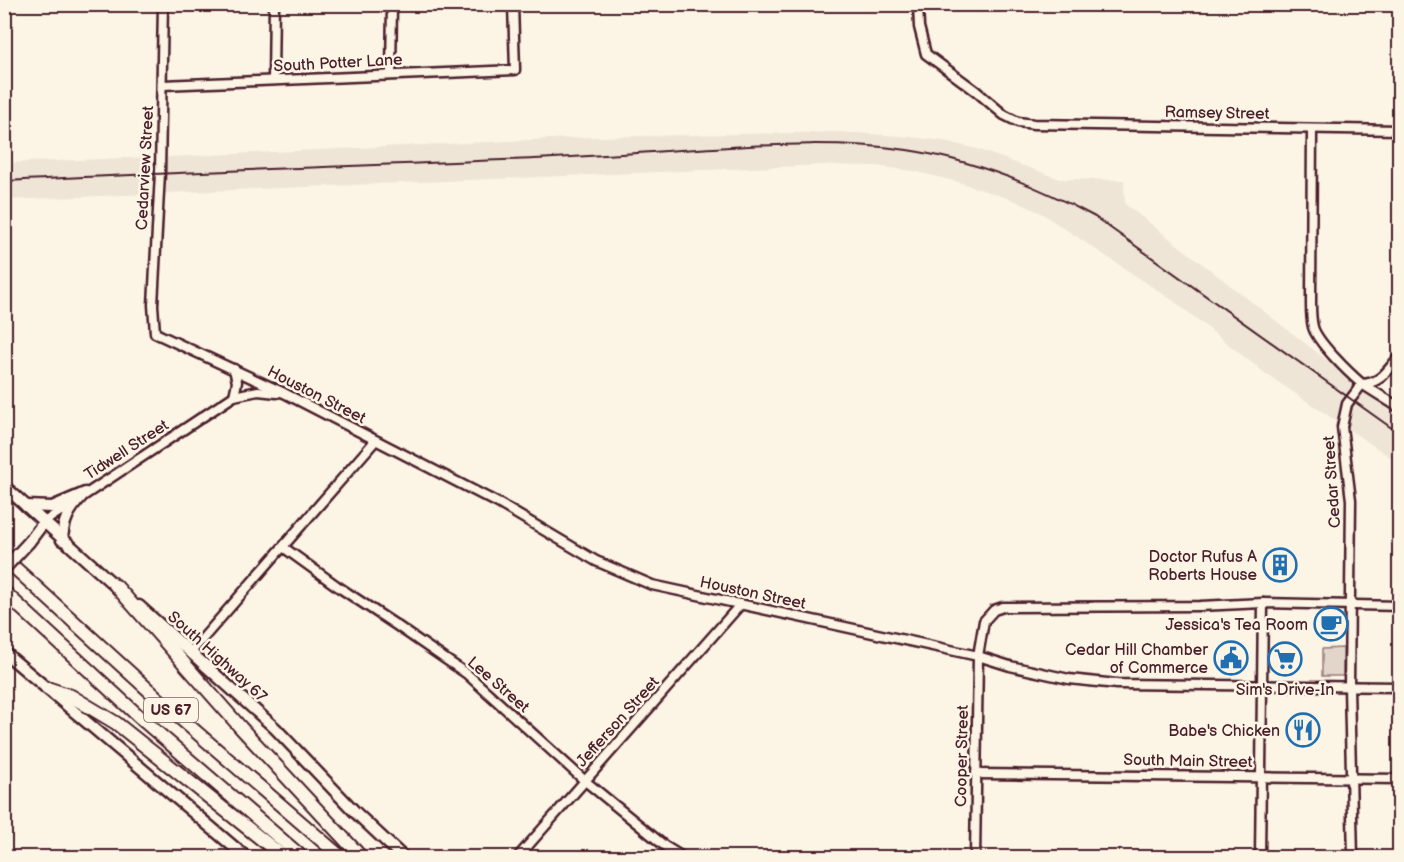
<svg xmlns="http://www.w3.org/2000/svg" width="1404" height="862" viewBox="0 0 1404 862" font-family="'Balsamiq Sans',sans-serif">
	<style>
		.built { fill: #eee5d7 }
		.green { fill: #e2d5ca; stroke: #967a7a; stroke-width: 1.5 }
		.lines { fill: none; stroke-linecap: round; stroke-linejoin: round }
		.minor-casing { stroke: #4a1f2b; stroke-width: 13 }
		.major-casing { stroke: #4a1f2b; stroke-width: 15 }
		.highway-casing { stroke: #4a1f2b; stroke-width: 16 }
		.minor { stroke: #fcf5e5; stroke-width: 8 }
		.major { stroke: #fcf5e5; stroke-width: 10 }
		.highway { stroke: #fcf5e5; stroke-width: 12 }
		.rail { stroke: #4a1f2b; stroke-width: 2 }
		.major-bridge-casing { stroke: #4a1f2b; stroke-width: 15; stroke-linecap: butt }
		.major-bridge { stroke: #fcf5e5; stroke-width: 10 }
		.labels { text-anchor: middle; stroke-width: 5; stroke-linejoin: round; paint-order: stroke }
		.shield { fill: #fcf5e5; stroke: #7f5f63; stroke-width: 1.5 }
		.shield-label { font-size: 15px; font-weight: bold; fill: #4a1f2b }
		.street-label { font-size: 16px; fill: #4a1f2b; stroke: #fcf5e5 }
		.poi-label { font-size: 16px; fill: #4a1f2b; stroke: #fcf5e5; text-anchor: end }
	</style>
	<rect width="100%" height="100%" fill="#fcf5e5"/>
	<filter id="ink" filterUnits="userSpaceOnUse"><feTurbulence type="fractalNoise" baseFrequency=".0167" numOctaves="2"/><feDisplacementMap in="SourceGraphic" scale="12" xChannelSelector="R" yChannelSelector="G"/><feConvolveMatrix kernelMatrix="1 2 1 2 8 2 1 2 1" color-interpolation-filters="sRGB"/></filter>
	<g filter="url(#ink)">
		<g class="built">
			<polygon points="838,132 902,136 944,141 977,149 1060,179 1124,180 1125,204 1345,374 1399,413 1399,463 1266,374 1175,302 1041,213 1013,200 958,182 913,171 875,166 824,165 165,193 166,157 594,137"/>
			<polygon points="148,157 149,194 5,200 5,163"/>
		</g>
		<polygon class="green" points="1343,648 1343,676 1322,676 1322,649"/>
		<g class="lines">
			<defs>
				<g id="minor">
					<polyline points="163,4 160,173 153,305 155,333 284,393 498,503 596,561 652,585 978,656 1010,666 1069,679 1117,684 1400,687"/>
					<polyline points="918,4 919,27 926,54 976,91 1004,115 1018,122 1034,124 1400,130"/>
					<polyline points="391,74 392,4"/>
					<polyline points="273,80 274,4"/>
					<polyline points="163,85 515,70 513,4"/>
					<path d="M1312 129 1311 303C1311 311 1311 319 1313 327 1317 342 1349 373 1362 384L1347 404 1342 427 1351 500 1349 687 1353 858"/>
					<polyline points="234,369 237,382 234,396"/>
					<path d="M1362 384C1382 383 1387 370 1400 356"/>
					<polyline points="1362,384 1400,408"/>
					<polyline points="44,522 234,396 258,391 277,393"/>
					<polyline points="283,547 337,586 396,625 467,674 584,780 666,847 684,858"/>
					<polyline points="191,652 375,441"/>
					<polyline points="976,774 1400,779"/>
					<polyline points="517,858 740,605"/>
					<polyline points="975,858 978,656 984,621 994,610 1003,607 1200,606 1263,603 1400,606"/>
					<polyline points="1260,858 1263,603"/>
				</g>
				<g id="major">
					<polyline points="4,486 122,592"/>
					<polyline points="26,506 52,507 85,493"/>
					<path d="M62 540C63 522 68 511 81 497"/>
					<polyline points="29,542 44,522"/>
					<polyline points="139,606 275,728 356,813 404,858"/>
					<polyline points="4,652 247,858"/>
				</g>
				<g id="highway">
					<polyline points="4,558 165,705 342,858"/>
					<polyline points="116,586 241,728 362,858"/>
					<polyline points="4,592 145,722 303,858"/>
					<polyline points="47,688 71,696 116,723 285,858"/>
				</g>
			</defs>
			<use href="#minor" class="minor-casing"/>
			<use href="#major" class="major-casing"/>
			<use href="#highway" class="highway-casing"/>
			<use href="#minor" class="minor"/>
			<use href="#major" class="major"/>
			<use href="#highway" class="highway"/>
			<path class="rail" d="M4 181C171 172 337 167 503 160 573 158 644 152 714 148 779 144 842 141 907 150 974 160 1036 185 1095 217L1400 434"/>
			<defs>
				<polyline id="major-bridge" points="4,569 29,542"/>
			</defs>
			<use href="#major-bridge" class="major-bridge-casing"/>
			<use href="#major-bridge" class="major-bridge"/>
		</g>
	</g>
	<defs>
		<symbol id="building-ring" viewBox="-11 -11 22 22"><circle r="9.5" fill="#fcf5e5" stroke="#1f6fb2" stroke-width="1.5"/><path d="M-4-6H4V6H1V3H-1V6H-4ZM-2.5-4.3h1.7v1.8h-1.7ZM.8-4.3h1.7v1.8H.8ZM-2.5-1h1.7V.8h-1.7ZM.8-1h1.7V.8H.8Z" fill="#1f6fb2"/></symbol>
		<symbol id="cafe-ring" viewBox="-11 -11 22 22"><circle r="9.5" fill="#fcf5e5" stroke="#1f6fb2" stroke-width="1.5"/><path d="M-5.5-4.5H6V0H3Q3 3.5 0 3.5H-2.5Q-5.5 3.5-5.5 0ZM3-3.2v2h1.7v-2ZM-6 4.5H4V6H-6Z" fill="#1f6fb2"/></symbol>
		<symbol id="civic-ring" viewBox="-11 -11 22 22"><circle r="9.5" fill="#fcf5e5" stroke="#1f6fb2" stroke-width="1.5"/><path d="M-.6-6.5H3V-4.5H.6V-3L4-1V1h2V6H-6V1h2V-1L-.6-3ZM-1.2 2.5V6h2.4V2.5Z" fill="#1f6fb2"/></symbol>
		<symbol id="supermarket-ring" viewBox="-11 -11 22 22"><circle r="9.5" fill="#fcf5e5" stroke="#1f6fb2" stroke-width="1.5"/><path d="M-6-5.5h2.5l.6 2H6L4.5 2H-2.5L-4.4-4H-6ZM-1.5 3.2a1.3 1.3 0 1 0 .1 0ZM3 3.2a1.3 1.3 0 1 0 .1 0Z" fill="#1f6fb2"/></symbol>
		<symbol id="restaurant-ring" viewBox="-11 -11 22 22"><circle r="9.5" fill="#fcf5e5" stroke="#1f6fb2" stroke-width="1.5"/><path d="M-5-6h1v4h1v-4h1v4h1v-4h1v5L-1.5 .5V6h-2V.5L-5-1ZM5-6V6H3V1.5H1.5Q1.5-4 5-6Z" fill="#1f6fb2"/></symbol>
	</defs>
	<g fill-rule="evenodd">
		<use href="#building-ring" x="1261" y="546" width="38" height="38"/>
		<use href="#cafe-ring" x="1312" y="605" width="38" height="38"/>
		<use href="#civic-ring" x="1212" y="639" width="38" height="38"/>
		<use href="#supermarket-ring" x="1266" y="640" width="38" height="38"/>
		<use href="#restaurant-ring" x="1284" y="711" width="38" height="38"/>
	</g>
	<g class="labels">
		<rect class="shield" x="144" y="698" width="54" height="24" rx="4.5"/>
		<g class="shield-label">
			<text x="171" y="715">US 67</text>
		</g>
		<g class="street-label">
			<text transform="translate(338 62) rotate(-3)" y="6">South Potter Lane</text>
			<text transform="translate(1217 112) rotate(1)" y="6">Ramsey Street</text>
			<text transform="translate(144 168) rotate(-87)" y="6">Cedarview Street</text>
			<text transform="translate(317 394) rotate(27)" y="6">Houston Street</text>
			<text transform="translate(126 449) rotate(-33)" y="6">Tidwell Street</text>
			<text transform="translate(1331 482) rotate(-94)" y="6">Cedar Street</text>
			<text transform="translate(753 592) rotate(12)" y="6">Houston Street</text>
			<text transform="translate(218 656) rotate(42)" y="6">South Highway 67</text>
			<text transform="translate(499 684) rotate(41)" y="6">Lee Street</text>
			<text transform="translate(617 721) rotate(-48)" y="6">Jefferson Street</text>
			<text transform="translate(961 756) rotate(-89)" y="6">Cooper Street</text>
			<text transform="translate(1188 760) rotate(1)" y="6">South Main Street</text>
		</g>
		<g class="poi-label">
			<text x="1257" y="562">Doctor Rufus A<tspan x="1257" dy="18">Roberts House</tspan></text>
			<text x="1308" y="630">Jessica's Tea Room</text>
			<text x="1208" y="655">Cedar Hill Chamber<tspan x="1208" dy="18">of Commerce</tspan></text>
			<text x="1285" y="695" text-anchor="middle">Sim's Drive-In</text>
			<text x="1280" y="736">Babe's Chicken</text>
		</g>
	</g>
	<rect width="1404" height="862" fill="none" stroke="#fcf5e5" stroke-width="24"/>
	<rect x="12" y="12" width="1380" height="838" fill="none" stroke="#4a1f2b" stroke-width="2" filter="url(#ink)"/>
</svg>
